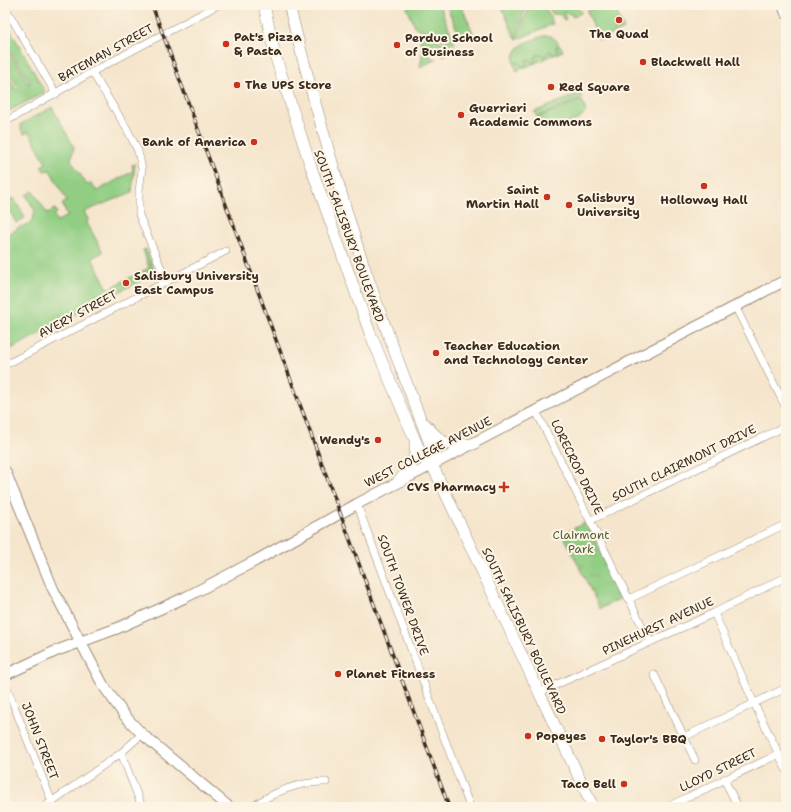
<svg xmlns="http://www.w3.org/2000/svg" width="791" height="812" viewBox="0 0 791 812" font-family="'Shantell Sans',sans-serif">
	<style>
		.grass { fill: #91ce83; stroke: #667c50 }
		.park { fill: url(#park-tufts); stroke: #667c50 }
		.garden { fill: url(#garden-dots); stroke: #667c50 }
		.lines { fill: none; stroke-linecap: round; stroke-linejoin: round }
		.street-casing { stroke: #988875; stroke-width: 8 }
		.secondary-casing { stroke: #988875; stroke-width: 12 }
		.primary-casing { stroke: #988875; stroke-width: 12 }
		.street { stroke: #fff; stroke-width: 7 }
		.secondary { stroke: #fff; stroke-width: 10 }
		.primary { stroke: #fff; stroke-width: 11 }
		.rail-casing { stroke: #3b2a1e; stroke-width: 3.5 }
		.rail { stroke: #fcf5e5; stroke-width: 2; stroke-dasharray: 6; stroke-linecap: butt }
		.poi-dot { fill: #c8321e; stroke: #fcf5e5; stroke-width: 1.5 }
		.labels { text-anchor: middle; stroke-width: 4; stroke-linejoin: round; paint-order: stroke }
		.poi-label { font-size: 12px; font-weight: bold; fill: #3b2a1e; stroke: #fcf5e5; text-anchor: start }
		.street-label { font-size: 12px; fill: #3b2a1e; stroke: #fcf5e5 }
		.park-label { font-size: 12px; fill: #555b3c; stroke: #fcf5e5 }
	</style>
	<defs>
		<pattern id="park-tufts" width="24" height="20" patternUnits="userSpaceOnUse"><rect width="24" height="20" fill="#91ce83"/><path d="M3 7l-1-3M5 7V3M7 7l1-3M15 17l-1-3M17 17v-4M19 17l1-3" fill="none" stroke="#7eb171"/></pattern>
		<pattern id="garden-dots" width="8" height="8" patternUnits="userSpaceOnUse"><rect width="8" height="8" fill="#91ce83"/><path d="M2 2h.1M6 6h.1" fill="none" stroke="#7eb171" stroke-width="1.8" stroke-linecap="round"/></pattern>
	</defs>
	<rect width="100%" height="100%" fill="#fcf5e5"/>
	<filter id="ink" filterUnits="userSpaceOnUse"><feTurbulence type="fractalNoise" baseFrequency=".025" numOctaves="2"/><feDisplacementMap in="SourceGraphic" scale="8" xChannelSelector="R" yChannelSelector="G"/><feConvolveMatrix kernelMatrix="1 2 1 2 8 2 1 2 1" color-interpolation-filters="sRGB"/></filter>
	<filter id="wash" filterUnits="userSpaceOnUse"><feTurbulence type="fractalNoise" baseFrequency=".012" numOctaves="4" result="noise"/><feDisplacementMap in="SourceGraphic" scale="16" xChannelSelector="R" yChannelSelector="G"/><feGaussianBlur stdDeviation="0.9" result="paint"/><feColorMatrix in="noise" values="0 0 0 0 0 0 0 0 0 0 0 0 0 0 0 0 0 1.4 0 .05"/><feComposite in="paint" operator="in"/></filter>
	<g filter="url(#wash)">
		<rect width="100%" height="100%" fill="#f5e5cc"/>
		<g class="grass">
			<polygon points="406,5 439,5 455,43 451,43 415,27"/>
			<polygon points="446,5 461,5 474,35 472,36 463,37 458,32"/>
			<polygon points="501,5 527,5 515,38"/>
			<polygon points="530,5 544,5 553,24 516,40"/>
			<polygon points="548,5 572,5 581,11 581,13 572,17 572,14 564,13 566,19 564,20 560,14 552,14"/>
			<polygon points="601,5 624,5 626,11 623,12 622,10 617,13 624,29 599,40 587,11"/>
			<polygon points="5,20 45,92 5,113 5,91 10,79 17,91 19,89 9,72 5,85 5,44 28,84 30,83 5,41"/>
			<polygon points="418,32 451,46 455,46 455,51 443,56 444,52 441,45 428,51 432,59 437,59 420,67 423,50"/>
			<path d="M546 35 551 36 558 42V53L522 67 520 64H514C511 44 531 41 546 35Z"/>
			<polygon points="580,93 582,98 537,117 534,112"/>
			<polygon points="582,100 586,111 579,119 551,130 541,126 537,118"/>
			<polygon points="52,107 74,147 71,160 87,185 91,183 97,191 133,171 132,165 135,164 132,192 84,212 88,219 87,223 103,252 92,258 108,289 149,268 143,250 146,249 155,273 5,352 5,235 16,230 17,228 31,223 35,211 26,195 33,191 47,213 55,209 57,213 54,215 57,221 68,216 62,204 67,201 50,170 44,171 41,166 46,163 29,132 24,134 21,130 21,124"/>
			<polygon points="14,198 25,218 16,223 5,202"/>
		</g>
		<polygon class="park" points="586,522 623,597 600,609 563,534"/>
		<polygon class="garden" points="560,45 563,51 517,71 514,64 519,62 522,67 527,65 526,62 528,59 533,63 536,61 534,59 538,54 544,55 544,59 548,57 546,55 549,51 552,52 552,55 558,53 556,47"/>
	</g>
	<g filter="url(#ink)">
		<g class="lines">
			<defs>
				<g id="street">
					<polyline points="5,7 56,94"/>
					<polyline points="92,72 127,129 138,151 142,169 139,191 139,215 166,280"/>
					<polyline points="5,122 92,72 218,5"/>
					<polyline points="735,306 786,408"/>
					<polyline points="5,365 226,251"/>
					<polyline points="536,411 650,642"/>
					<polyline points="357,504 470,807"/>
					<polyline points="591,520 786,426"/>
					<polyline points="629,599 786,524"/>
					<polyline points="714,613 754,703 786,769"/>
					<polyline points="654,674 695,760"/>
					<polyline points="5,683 54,807"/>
					<polyline points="538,693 714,613 786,577"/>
					<polyline points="684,737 786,688"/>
					<polyline points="121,753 142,807"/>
					<polyline points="724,779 738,807"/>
					<polyline points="44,807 121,753 142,734"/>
					<path d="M252 807C273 792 301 781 326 782"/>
					<polyline points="667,807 779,754"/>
				</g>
				<g id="secondary">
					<polyline points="783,5 786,13"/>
					<polyline points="5,471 53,589 103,685 125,716 142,734 229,807"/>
					<polyline points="5,675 56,651 118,628 186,597 255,561 357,504 786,280"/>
				</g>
				<g id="primary">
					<polyline points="264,5 275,55 310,164 370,333 423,459 432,465 437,475 593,807"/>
					<path d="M289 5C309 84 331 161 355 239 378 312 407 383 434 455L432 465"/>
					<path d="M425 424C443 445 446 446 474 444"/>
					<path d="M397 483C407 471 417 462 415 446"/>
				</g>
			</defs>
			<use href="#street" class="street-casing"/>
			<use href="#secondary" class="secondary-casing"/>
			<use href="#primary" class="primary-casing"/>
			<use href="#street" class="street"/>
			<use href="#secondary" class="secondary"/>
			<use href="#primary" class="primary"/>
			<defs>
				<polyline id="rail" points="152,5 449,807"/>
			</defs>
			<use href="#rail" class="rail-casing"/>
			<use href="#rail" class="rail"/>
		</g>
	</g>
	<g class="poi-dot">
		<circle cx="619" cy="20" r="4"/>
		<circle cx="226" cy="44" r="4"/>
		<circle cx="397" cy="45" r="4"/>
		<circle cx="643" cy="62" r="4"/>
		<circle cx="237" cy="85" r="4"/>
		<circle cx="551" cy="87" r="4"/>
		<circle cx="461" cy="115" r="4"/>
		<circle cx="254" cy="142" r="4"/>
		<circle cx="704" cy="186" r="4"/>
		<circle cx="547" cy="197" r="4"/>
		<circle cx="569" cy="205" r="4"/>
		<circle cx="126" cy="283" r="4"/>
		<circle cx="436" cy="353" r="4"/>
		<circle cx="378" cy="440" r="4"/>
		<path d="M502 481h4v4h4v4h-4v4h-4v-4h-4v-4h4z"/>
		<circle cx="338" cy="674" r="4"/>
		<circle cx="528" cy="736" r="4"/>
		<circle cx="602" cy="739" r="4"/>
		<circle cx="624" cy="784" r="4"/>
	</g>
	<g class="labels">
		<g class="poi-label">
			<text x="619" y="38" text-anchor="middle">The Quad</text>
			<text x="234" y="41">Pat's Pizza<tspan x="234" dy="14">&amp; Pasta</tspan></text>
			<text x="405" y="42">Perdue School<tspan x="405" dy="14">of Business</tspan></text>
			<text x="651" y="66">Blackwell Hall</text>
			<text x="245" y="89">The UPS Store</text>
			<text x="559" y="91">Red Square</text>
			<text x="469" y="112">Guerrieri<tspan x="469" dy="14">Academic Commons</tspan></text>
			<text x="246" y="146" text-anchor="end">Bank of America</text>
			<text x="539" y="194" text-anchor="end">Saint<tspan x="539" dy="14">Martin Hall</tspan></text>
			<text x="577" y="202">Salisbury<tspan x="577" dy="14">University</tspan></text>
			<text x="704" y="204" text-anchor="middle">Holloway Hall</text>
			<text x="134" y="280">Salisbury University<tspan x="134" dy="14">East Campus</tspan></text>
			<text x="444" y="350">Teacher Education<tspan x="444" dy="14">and Technology Center</tspan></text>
			<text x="370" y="444" text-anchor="end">Wendy's</text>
			<text x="496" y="491" text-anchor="end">CVS Pharmacy</text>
			<text x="346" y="678">Planet Fitness</text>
			<text x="536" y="740">Popeyes</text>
			<text x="610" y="743">Taylor's BBQ</text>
			<text x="616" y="788" text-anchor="end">Taco Bell</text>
		</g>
		<g class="street-label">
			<text transform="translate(106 53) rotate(-29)" y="4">BATEMAN STREET</text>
			<text transform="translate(349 236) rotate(70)" y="4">SOUTH SALISBURY BOULEVARD</text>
			<text transform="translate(78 314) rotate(-28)" y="4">AVERY STREET</text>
			<text transform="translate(428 452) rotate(-27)" y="4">WEST COLLEGE AVENUE</text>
			<text transform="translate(684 463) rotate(-26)" y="4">SOUTH CLAIRMONT DRIVE</text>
			<text transform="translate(577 467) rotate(64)" y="4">LORECROP DRIVE</text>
			<text transform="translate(403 595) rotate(70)" y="4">SOUTH TOWER DRIVE</text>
			<text transform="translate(658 626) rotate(-25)" y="4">PINEHURST AVENUE</text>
			<text transform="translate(524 631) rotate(65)" y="4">SOUTH SALISBURY BOULEVARD</text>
			<text transform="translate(40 741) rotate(69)" y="4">JOHN STREET</text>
			<text transform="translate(718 770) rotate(-26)" y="4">LLOYD STREET</text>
		</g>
		<g class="park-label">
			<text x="581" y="539">Clairmont<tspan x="581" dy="14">Park</tspan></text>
		</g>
	</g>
	<rect width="791" height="812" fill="none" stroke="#fcf5e5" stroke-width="20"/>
</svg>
